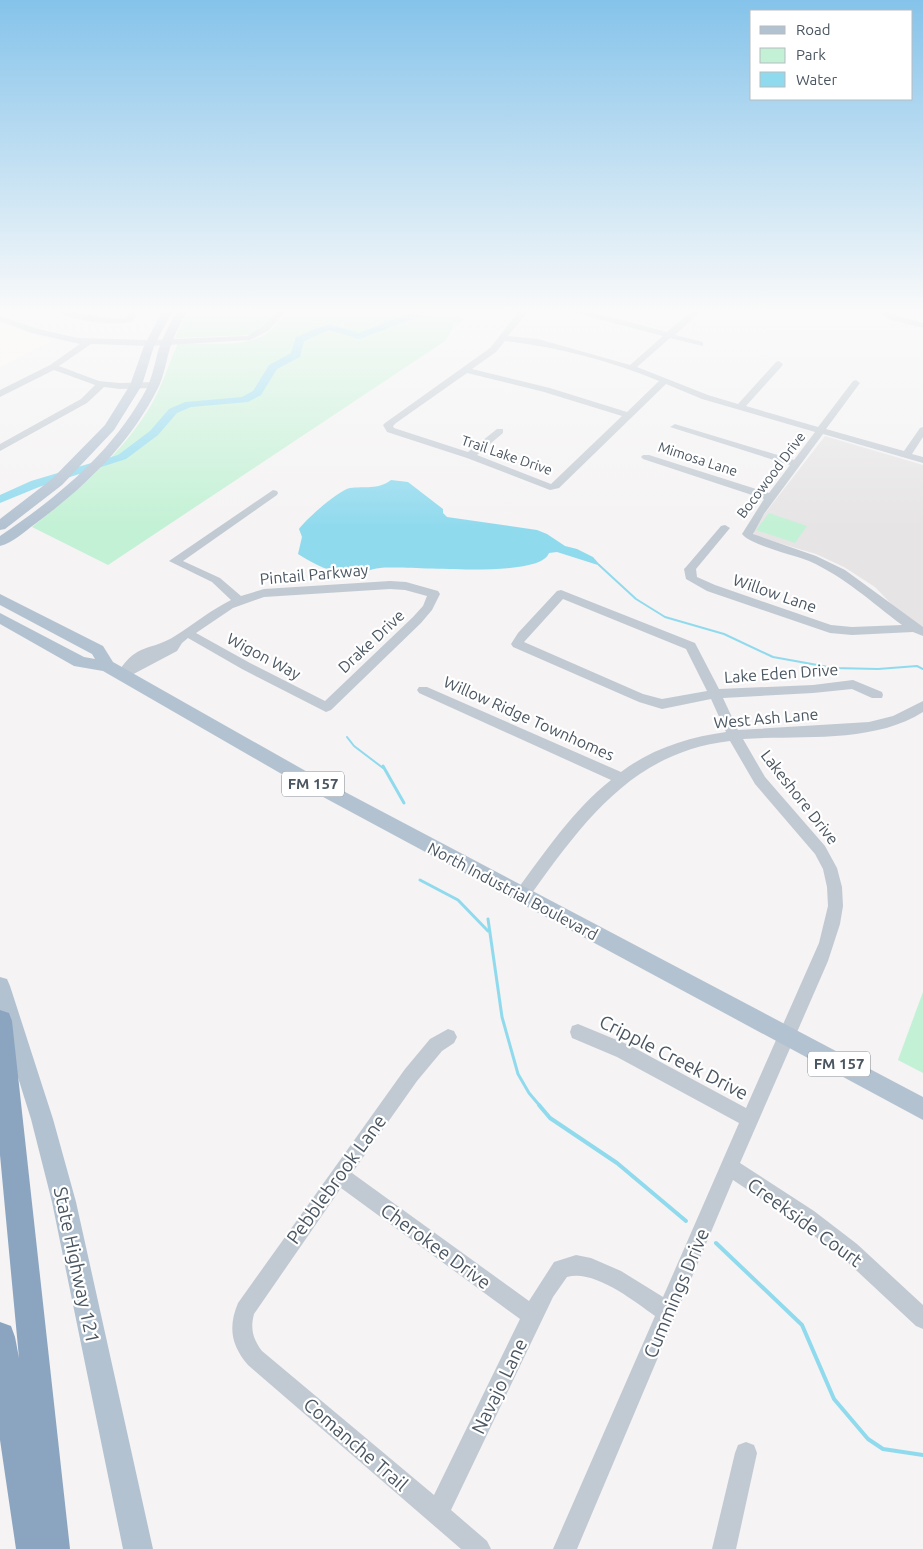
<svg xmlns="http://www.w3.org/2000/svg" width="923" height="1549" viewBox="0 0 923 1549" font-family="Ubuntu,sans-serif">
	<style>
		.commercial { fill: #fdf9ef }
		.education { fill: #e6e4e5 }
		.green { fill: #c3f1d5 }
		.water { fill: #90daee }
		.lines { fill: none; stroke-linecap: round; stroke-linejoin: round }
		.stream-far2 { stroke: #90daee; stroke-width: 2 }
		.stream-far1 { stroke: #90daee; stroke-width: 3 }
		.stream { stroke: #90daee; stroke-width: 4 }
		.river { fill: #90daee; fill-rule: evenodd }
		.minor { fill: #c1cad2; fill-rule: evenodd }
		.major { fill: #b3c2d1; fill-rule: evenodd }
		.highway { fill: #8ba5c1; fill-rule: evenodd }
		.labels { text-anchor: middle; stroke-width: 4.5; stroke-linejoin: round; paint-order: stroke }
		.far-street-label { font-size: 14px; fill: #4a5661; stroke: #fff }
		.shield { fill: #fff; stroke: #808990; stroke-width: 1 }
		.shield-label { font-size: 15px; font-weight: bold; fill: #4a5661 }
		.street-label { font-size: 16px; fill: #4a5661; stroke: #fff }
		.near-street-label { font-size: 19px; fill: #4a5661; stroke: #fff }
	</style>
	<rect width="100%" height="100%" fill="#f5f3f3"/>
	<polygon class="commercial" points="0,323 52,341 0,367"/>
	<polygon class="education" points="825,436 923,465 923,628 899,612 875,587 844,567 816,554 755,536 752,530"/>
	<g class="green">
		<polygon points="188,310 281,310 266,327 251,335 175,338"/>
		<path d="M289 310H462L463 320 454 327 445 341 108 565 32 527C78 490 128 450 156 396 164 380 170 361 178 343 202 343 247 348 267 333 275 327 282 317 289 310Z"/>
		<polygon points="769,513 807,526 795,543 756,530"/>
		<polygon points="923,992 923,1073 898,1060"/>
	</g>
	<path class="water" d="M391 480 408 482 443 509V513L447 517 537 530 547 534 565 546 577 549 593 557 601 566 557 552 549 553C540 580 407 565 380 568 369 569 361 575 350 574 331 573 314 564 298 554L302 537 299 529C305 520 339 490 350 488 364 486 378 490 391 480Z"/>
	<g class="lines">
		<g class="stream-far2">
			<polyline points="599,565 636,599 665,617 724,634 773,657 834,668 878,669 917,666 923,669"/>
			<polyline points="347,737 354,746 383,768"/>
		</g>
		<g class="stream-far1">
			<polyline points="383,766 404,803"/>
			<polyline points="420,880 458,900 488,931"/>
			<polyline points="488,919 502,1017 518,1074 529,1093 540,1106"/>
		</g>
		<g class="stream">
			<polyline points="539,1105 550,1118 617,1163 686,1221"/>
			<polyline points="716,1243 802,1325 834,1399 868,1439 883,1449 923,1455"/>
		</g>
		<polygon class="river" points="417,310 428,310 421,316 362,338 359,339 329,330 304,341 300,357 277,369 261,395 248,402 191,407 177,413 158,435 126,459 39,487 0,503 0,495 31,481 118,455 150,431 169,409 185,402 242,397 253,391 269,365 291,353 296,337 328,324 359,333"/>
		<g class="minor">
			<path d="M55 310C78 309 100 320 126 318L132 310H140L131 322C112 326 70 321 55 310Z"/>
			<polygon points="279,310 287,310 268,331 250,340 150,346 91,344 59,366 99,381 120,383 153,382 157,385 153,388 120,389 104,387 87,403 0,451 0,444 81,399 95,385 54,370 0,397 0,390 50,365 80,344 32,333 0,321 0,316 38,329 78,338 150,340 248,336 262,327"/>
			<path d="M520 310H529L508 336 538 339 630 365 663 336 572 312 571 310H583L667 332 693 310H702L675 335 703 342V346L670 338 637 367 708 395 738 404 776 362 779 361 783 364 782 366 746 406 818 427 853 381 856 380 860 383 826 429 904 451 920 428 923 427V437L912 454 923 457V463L823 434 764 514 753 534 816 556 845 570 923 627V636L913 632 852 635 830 633 707 591 686 579 684 569 686 567 721 526 725 525 730 528 696 569 697 577 715 585 831 625 852 627 902 625C871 602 845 577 809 561 794 555 750 545 742 534L764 499 643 459 641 457 643 455H649L769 493 790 465 670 427 675 424 678 425 794 460 815 432 702 399 666 384 559 488 550 490 467 458 387 432 383 425 385 423 490 348ZM505 341C557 347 610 361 659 381L627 412 550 388 472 369 496 352ZM467 373 544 392 622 416 551 484 477 455 503 433V429H497L468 452 394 428 393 426 396 423Z"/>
			<polygon points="877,310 886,310 894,315 923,323 923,328 888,319"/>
			<path d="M273 490 277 491 278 493 277 495 183 561 220 578 241 596 264 589 390 581 406 582 438 591 440 594 432 610 421 623 331 710 326 712 242 669 188 638 182 643 177 651 126 678H118L116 675 118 672C139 641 150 652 175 636 194 624 211 610 231 600L212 582 169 561ZM390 589 405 590 427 596 423 606 413 617 325 701 250 663 196 633 233 608 264 597Z"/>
			<path d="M561 590 695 643 719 689 813 685 853 680 882 692 883 695 882 698H872L852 689 813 693 723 698 738 730 869 722 893 716 923 701V712C873 744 800 735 743 739L765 777 825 846 837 868 842 887 843 906 840 924 828 961 740 1163 814 1211 857 1244 923 1305V1329L916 1326 843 1258 800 1225 733 1180 577 1549H553L655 1316C634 1301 594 1269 567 1277L553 1297 451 1510 487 1541 491 1549H461L248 1365C231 1345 228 1327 238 1303L405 1069 430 1039 448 1029 454 1031 457 1037 454 1043 442 1051 417 1081 352 1173 529 1301 554 1262 576 1255 591 1258 621 1271 663 1297 739 1123 617 1057 572 1038 570 1032 572 1026 578 1024 629 1045 746 1108 819 943 828 906 827 887 823 869 815 854 755 784 730 741C631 752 581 825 527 900L522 901 517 900 514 895 517 890C545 852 573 810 611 780L419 693 417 690 419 687H427L621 772C651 749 689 737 726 732L711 699 662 709 639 702 513 647 511 644 518 633 557 591ZM563 599 686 649 707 691 662 699 643 694 524 642ZM341 1188 520 1319 434 1495 262 1351C253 1339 250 1329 254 1314Z"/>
			<polygon points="746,1442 754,1445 757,1453 736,1549 712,1549 735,1453 738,1445"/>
		</g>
		<g class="major">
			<polygon points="163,310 173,310 154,346 142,385 114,430 62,485 5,529 0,530 0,519 52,479 105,425 130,385 144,346"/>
			<path d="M178 310H188C181 322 174 335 170 348 166 362 164 376 158 388 130 444 85 487 35 524 25 531 13 543 0 546V536C58 497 114 451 147 388 153 375 155 361 159 348 164 334 171 322 178 310Z"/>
			<polygon points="0,594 103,646 113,662 311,774 923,1097 923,1120 299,784 103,671 74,666 0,624 0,613 84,657 95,659 92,654 0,605"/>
			<polygon points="0,977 7,979 10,986 53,1119 76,1202 153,1549 123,1549 52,1202 31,1119 0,1020"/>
		</g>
		<polygon class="highway" points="0,1010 9,1013 12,1021 70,1549 16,1549 0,1440 0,1322 11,1326 15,1337 19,1358 0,1155"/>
	</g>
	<linearGradient id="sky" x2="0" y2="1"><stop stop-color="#85c3ea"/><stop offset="0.59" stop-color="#fafafa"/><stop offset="1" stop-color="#fafafa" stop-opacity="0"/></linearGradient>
	<rect width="923" height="527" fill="url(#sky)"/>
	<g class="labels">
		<g class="far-street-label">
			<text transform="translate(507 455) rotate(19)" y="5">Trail Lake Drive</text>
			<text transform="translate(698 459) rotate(18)" y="5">Mimosa Lane</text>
			<text transform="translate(771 475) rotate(-53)" y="5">Bocowood Drive</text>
		</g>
		<g class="shield">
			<rect x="282" y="771.5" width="62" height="25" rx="4"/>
			<rect x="808" y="1051.5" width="62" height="25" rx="4"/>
		</g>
		<g class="shield-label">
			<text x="313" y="789">FM 157</text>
			<text x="839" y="1069">FM 157</text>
		</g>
		<g class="street-label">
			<text transform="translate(314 574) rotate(-5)" y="6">Pintail Parkway</text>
			<text transform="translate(775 593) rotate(19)" y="6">Willow Lane</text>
			<text transform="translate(371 641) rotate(-43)" y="6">Drake Drive</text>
			<text transform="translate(264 656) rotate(28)" y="6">Wigon Way</text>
			<text transform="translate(781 673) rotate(-4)" y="6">Lake Eden Drive</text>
			<text transform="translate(529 718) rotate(24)" y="6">Willow Ridge Townhomes</text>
			<text transform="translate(766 718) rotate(-5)" y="6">West Ash Lane</text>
			<text transform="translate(800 797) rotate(52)" y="6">Lakeshore Drive</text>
			<text transform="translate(513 891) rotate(28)" y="6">North Industrial Boulevard</text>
		</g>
		<g class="near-street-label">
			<text transform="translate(674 1057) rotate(27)" y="7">Cripple Creek Drive</text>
			<text transform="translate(336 1179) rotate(-54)" y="7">Pebblebrook Lane</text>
			<text transform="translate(805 1222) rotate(36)" y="7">Creekside Court</text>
			<text transform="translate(436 1246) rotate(36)" y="7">Cherokee Drive</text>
			<text transform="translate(77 1265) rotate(78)" y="7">State Highway 121</text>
			<text transform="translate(676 1293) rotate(-67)" y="7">Cummings Drive</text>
			<text transform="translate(499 1386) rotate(-64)" y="7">Navajo Lane</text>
			<text transform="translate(356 1444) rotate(41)" y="7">Comanche Trail</text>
		</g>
	</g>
	<rect x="750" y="10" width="162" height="90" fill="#ffffff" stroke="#b7bbc0"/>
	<rect x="760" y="26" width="25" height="8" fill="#b3c2d1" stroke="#b7bbc0"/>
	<text x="796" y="35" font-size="15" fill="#4a5661">Road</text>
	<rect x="760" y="48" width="25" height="15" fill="#c3f1d5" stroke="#b7bbc0"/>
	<text x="796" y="60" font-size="15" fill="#4a5661">Park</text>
	<rect x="760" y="72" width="25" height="15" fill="#90daee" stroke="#b7bbc0"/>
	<text x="796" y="85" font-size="15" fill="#4a5661">Water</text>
</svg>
